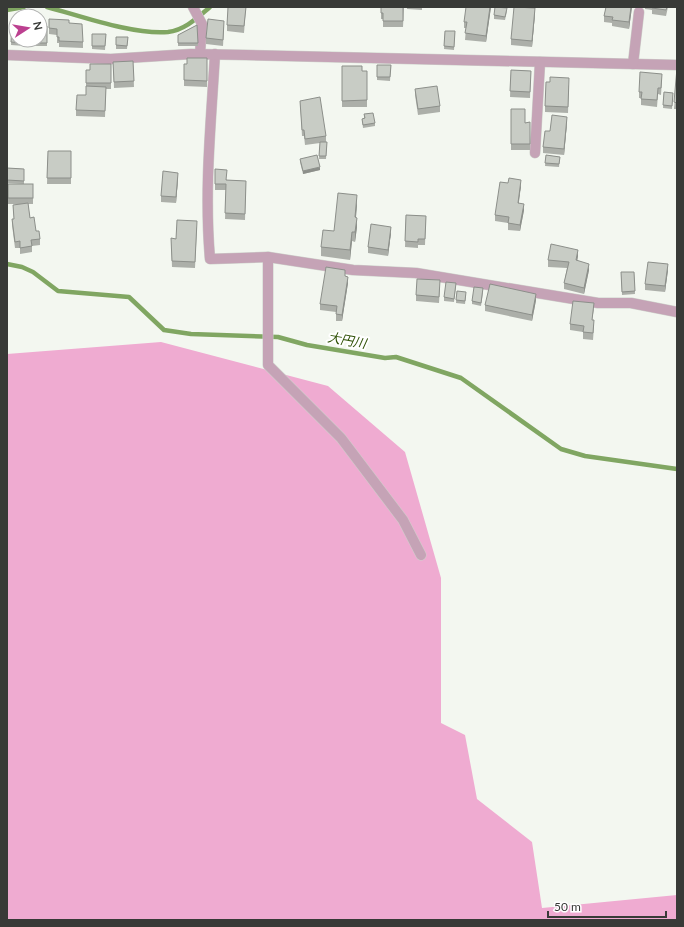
<svg xmlns="http://www.w3.org/2000/svg" width="684" height="927" viewBox="0 0 684 927" font-family="Lato,'Noto Sans JP',sans-serif">
	<style>
		.green { fill: #efabd1 }
		.lines { fill: none; stroke-linecap: round; stroke-linejoin: round }
		.stream { stroke: #80a662; stroke-width: 4.5 }
		.minor-casing { stroke: #ced1cb; stroke-width: 11 }
		.minor { stroke: #c5a3b6; stroke-width: 10 }
		.wall { fill: #acafa9 }
		.shaded-wall { fill: #8c8f8a }
		.building { fill: #c8ccc5; stroke: #8c8f8a }
		.labels { text-anchor: middle; stroke-width: 4; stroke-linejoin: round; paint-order: stroke }
		.water-label { font-size: 13px; font-style: italic; fill: #305207; stroke: #fff }
	</style>
	<rect width="100%" height="100%" fill="#f3f7f0"/>
	<polygon class="green" points="161,342 328,386 405,452 441,578 441,723 465,735 477,799 532,842 542,908 677,895 677,920 7,920 7,354"/>
	<g class="lines">
		<g class="stream">
			<path d="M47 7C81 16 133 35 168 32 185 30 198 17 210 7"/>
			<polyline points="7,10 24,7"/>
			<polyline points="7,264 22,267 33,272 58,291 129,297 164,330 191,334 278,337 307,345 385,358 396,357 461,378 561,449 585,456 677,469"/>
		</g>
		<defs>
			<g id="minor">
				<polyline points="193,7 202,24 200,54"/>
				<path d="M215 54C211 123 204 190 210 259L268 257 353 270 416 273 598 303H631L677 312"/>
				<polyline points="7,55 111,59 191,54 246,55 677,65"/>
				<polyline points="633,64 639,12"/>
				<polyline points="535,153 540,62"/>
				<polyline points="268,257 268,365 341,438 403,520 421,555"/>
			</g>
		</defs>
		<use href="#minor" class="minor-casing"/>
		<use href="#minor" class="minor"/>
	</g>
	<g class="wall">
		<polygon points="246,7 244,33 227,31 227,25"/>
		<polygon points="381,7 404,7 403,27 383,27 383,19 381,19"/>
		<polygon points="407,7 422,7 422,10 407,9"/>
		<polygon points="491,7 486,42 465,40 466,28 464,28 464,22"/>
		<polygon points="606,7 632,7 629,29 612,26 612,23 604,22 604,16"/>
		<polygon points="645,7 668,7 666,16 652,14 652,10 645,9"/>
		<polygon points="507,11 505,20 494,19 494,15"/>
		<polygon points="535,14 532,47 511,45 511,39"/>
		<polygon points="49,19 69,23 83,42 83,48 59,47 59,43 57,43 57,35 49,34"/>
		<polygon points="12,25 26,40 25,46 11,45"/>
		<polygon points="197,25 198,46 178,46 178,35"/>
		<polygon points="47,26 47,46 33,46 33,40"/>
		<polygon points="224,27 223,46 206,44 206,38"/>
		<polygon points="445,31 455,31 454,50 444,49"/>
		<polygon points="92,34 106,34 105,50 92,49"/>
		<polygon points="116,37 128,37 127,49 116,49"/>
		<polygon points="207,58 207,87 184,86 184,64 187,64"/>
		<polygon points="133,61 134,87 114,88 113,62"/>
		<polygon points="111,64 111,89 106,89 105,117 76,116 76,110 86,95 86,70 90,70"/>
		<polygon points="377,65 391,65 390,81 377,80"/>
		<polygon points="342,66 362,71 367,71 367,107 342,107"/>
		<polygon points="677,68 677,109 674,109"/>
		<polygon points="511,70 531,71 530,98 510,97"/>
		<polygon points="662,80 661,95 658,94 657,107 641,105 641,98 639,98 639,92"/>
		<polygon points="569,85 568,113 545,112 545,106"/>
		<polygon points="415,89 440,106 440,112 418,115 415,95"/>
		<polygon points="664,92 673,93 672,109 663,108"/>
		<polygon points="300,101 326,136 326,142 327,142 326,159 319,159 320,143 305,145 304,136 302,136"/>
		<polygon points="511,109 525,123 530,122 530,150 511,150"/>
		<polygon points="364,114 375,123 375,126 363,128 362,119 364,118"/>
		<polygon points="567,123 564,155 543,153 543,147 550,131"/>
		<polygon points="48,151 71,151 71,184 47,184"/>
		<polygon points="546,155 560,157 559,167 545,166"/>
		<polygon points="300,159 320,170 303,174 300,162"/>
		<polygon points="7,168 24,169 24,184 7,183"/>
		<polygon points="215,169 227,180 246,181 245,220 225,219 226,190 215,190"/>
		<polygon points="178,179 176,203 161,202 161,196"/>
		<polygon points="8,184 33,184 33,204 28,204 30,218 40,239 40,245 32,246 32,252 20,254 20,248 15,248 12,225 12,219 14,219 13,205 21,204 8,204"/>
		<polygon points="521,186 518,203 524,210 520,231 508,230 508,223 495,221 495,215"/>
		<polygon points="357,204 356,218 357,227 355,242 352,241 350,260 321,256 321,247 334,231"/>
		<polygon points="406,215 426,216 425,245 418,245 418,248 405,247"/>
		<polygon points="197,227 195,268 172,267 171,238 176,239"/>
		<polygon points="391,233 388,256 368,253 368,247"/>
		<polygon points="578,256 577,261 589,270 584,294 564,289 564,283 567,268 548,267 548,260"/>
		<polygon points="668,270 665,292 645,290 645,284"/>
		<polygon points="621,272 634,272 635,294 622,295"/>
		<polygon points="345,277 348,283 342,321 336,321 336,312 320,310 320,304"/>
		<polygon points="440,287 439,303 416,301 416,295"/>
		<polygon points="456,287 454,302 444,301 444,297"/>
		<polygon points="457,291 466,295 465,304 456,303"/>
		<polygon points="483,292 481,306 472,304 472,301"/>
		<polygon points="536,300 532,321 485,311 485,305"/>
		<polygon points="594,309 592,320 594,326 593,340 583,339 583,332 570,330 570,324"/>
	</g>
	<g class="shaded-wall">
		<polygon points="490,7 491,7 486,42 486,36"/>
		<polygon points="631,7 632,7 629,29 629,22"/>
		<polygon points="535,8 535,14 532,47 532,41"/>
		<polygon points="567,117 567,123 564,155 564,149"/>
		<polygon points="320,167 320,170 303,174 303,171"/>
		<polygon points="178,173 178,179 176,203 176,197"/>
		<polygon points="521,180 521,186 518,209 518,203"/>
		<polygon points="357,195 357,204 355,227 355,217"/>
		<polygon points="524,204 524,210 520,231 520,225"/>
		<polygon points="357,218 357,227 355,242 355,232"/>
		<polygon points="391,227 391,233 388,256 388,250"/>
		<polygon points="352,232 352,241 350,260 350,250"/>
		<polygon points="578,250 578,256 576,267 576,260"/>
		<polygon points="589,264 589,270 584,294 584,288"/>
		<polygon points="668,264 668,270 665,292 665,286"/>
		<polygon points="348,277 348,283 342,321 342,315"/>
		<polygon points="536,294 536,300 532,321 532,315"/>
	</g>
	<g class="building">
		<polygon points="228,7 246,7 244,26 227,25"/>
		<polygon points="381,7 403,7 403,21 383,21 383,13 381,13"/>
		<polygon points="466,7 490,7 486,36 465,33 467,22 464,22"/>
		<polygon points="495,7 507,8 505,17 494,15"/>
		<polygon points="514,7 535,8 532,41 511,39"/>
		<polygon points="606,7 631,7 629,22 612,20 613,17 604,16"/>
		<polygon points="652,7 667,7 666,10 652,8"/>
		<polygon points="49,19 69,20 69,23 82,24 83,42 59,41 59,37 57,37 57,29 49,28"/>
		<polygon points="208,19 224,21 223,40 206,38"/>
		<polygon points="12,25 16,25 16,40 25,40 25,43 11,42"/>
		<polygon points="197,25 198,43 178,43 178,35"/>
		<polygon points="40,26 47,26 47,43 33,43 33,40 40,40"/>
		<polygon points="445,31 455,31 454,47 444,46"/>
		<polygon points="92,34 106,34 105,46 92,46"/>
		<polygon points="116,37 128,37 127,46 116,45"/>
		<polygon points="187,58 207,58 207,81 184,80 184,64 187,64"/>
		<polygon points="133,61 134,81 114,82 113,62"/>
		<polygon points="90,64 111,64 111,83 86,83 86,70 90,70"/>
		<polygon points="377,65 391,65 390,77 377,77"/>
		<polygon points="342,66 362,66 362,71 367,71 367,100 342,101"/>
		<polygon points="677,68 677,103 674,102"/>
		<polygon points="511,70 531,71 530,92 510,91"/>
		<polygon points="640,72 662,74 661,88 658,88 657,100 641,99 642,92 639,92"/>
		<polygon points="550,77 569,78 568,107 545,106 546,82 550,82"/>
		<polygon points="86,86 106,87 105,111 76,110 77,95 86,95"/>
		<polygon points="437,86 440,106 418,109 415,89"/>
		<polygon points="664,92 673,93 672,106 663,105"/>
		<polygon points="320,97 326,136 305,139 304,130 302,130 300,101"/>
		<polygon points="511,109 525,109 525,123 530,122 530,144 511,144"/>
		<polygon points="373,113 375,123 363,125 362,119 365,118 364,114"/>
		<polygon points="552,115 567,117 564,149 543,147 545,131 550,131"/>
		<polygon points="320,142 327,142 326,156 319,156"/>
		<polygon points="48,151 71,151 71,178 47,178"/>
		<polygon points="317,155 320,167 303,171 300,159"/>
		<polygon points="546,155 560,157 559,164 545,163"/>
		<polygon points="7,168 24,169 24,181 7,180"/>
		<polygon points="215,169 227,170 226,180 246,181 245,214 225,213 226,184 215,184"/>
		<polygon points="163,171 178,173 176,197 161,196"/>
		<polygon points="509,178 521,180 518,203 524,204 520,225 508,223 509,217 495,215 500,182 508,183"/>
		<rect x="8" y="184" width="25" height="14"/>
		<polygon points="338,193 357,195 355,217 357,218 355,232 352,232 350,250 321,247 323,230 334,231"/>
		<polygon points="28,203 30,218 34,217 36,231 39,231 40,239 31,240 32,246 20,248 20,241 15,242 12,219 14,219 13,205"/>
		<polygon points="406,215 426,216 425,239 418,239 418,242 405,241"/>
		<polygon points="177,220 197,221 195,262 172,261 171,238 176,239"/>
		<polygon points="371,224 391,227 388,250 368,247"/>
		<polygon points="551,244 578,250 576,260 589,264 584,288 564,283 569,262 548,260"/>
		<polygon points="648,262 668,264 665,286 645,284"/>
		<polygon points="326,267 345,270 345,276 348,277 342,315 336,314 337,306 320,304"/>
		<polygon points="621,272 634,272 635,291 622,292"/>
		<polygon points="417,279 440,280 439,297 416,295"/>
		<polygon points="446,282 456,283 454,299 444,297"/>
		<polygon points="490,284 536,294 532,315 485,305"/>
		<polygon points="474,287 483,288 481,303 472,301"/>
		<polygon points="457,291 466,292 465,301 456,300"/>
		<polygon points="573,301 594,303 592,320 594,320 593,333 583,332 584,326 570,324"/>
	</g>
	<g class="labels">
		<g class="water-label">
			<text transform="translate(347 340) rotate(10)" y="5">大円川</text>
		</g>
	</g>
	<rect width="684" height="927" fill="none" stroke="#383a37" stroke-width="16"/>
	<g transform="translate(28 28) rotate(78)"><circle r="19" fill="#ffffff" stroke="#afb0af"/>
	<path d="M0-3L7 15L0 10L-7 15Z" fill="#bc4090"/>
	<text y="-6" font-size="11" font-weight="bold" text-anchor="middle" fill="#383a37">N</text>
	</g>
	<path d="M548 911v6h118v-6" fill="none" stroke="#383a37" stroke-width="2"/>
	<text x="554" y="911" font-size="12" fill="#383a37" stroke="#ffffff" stroke-width="3" paint-order="stroke">50 m</text>
</svg>
